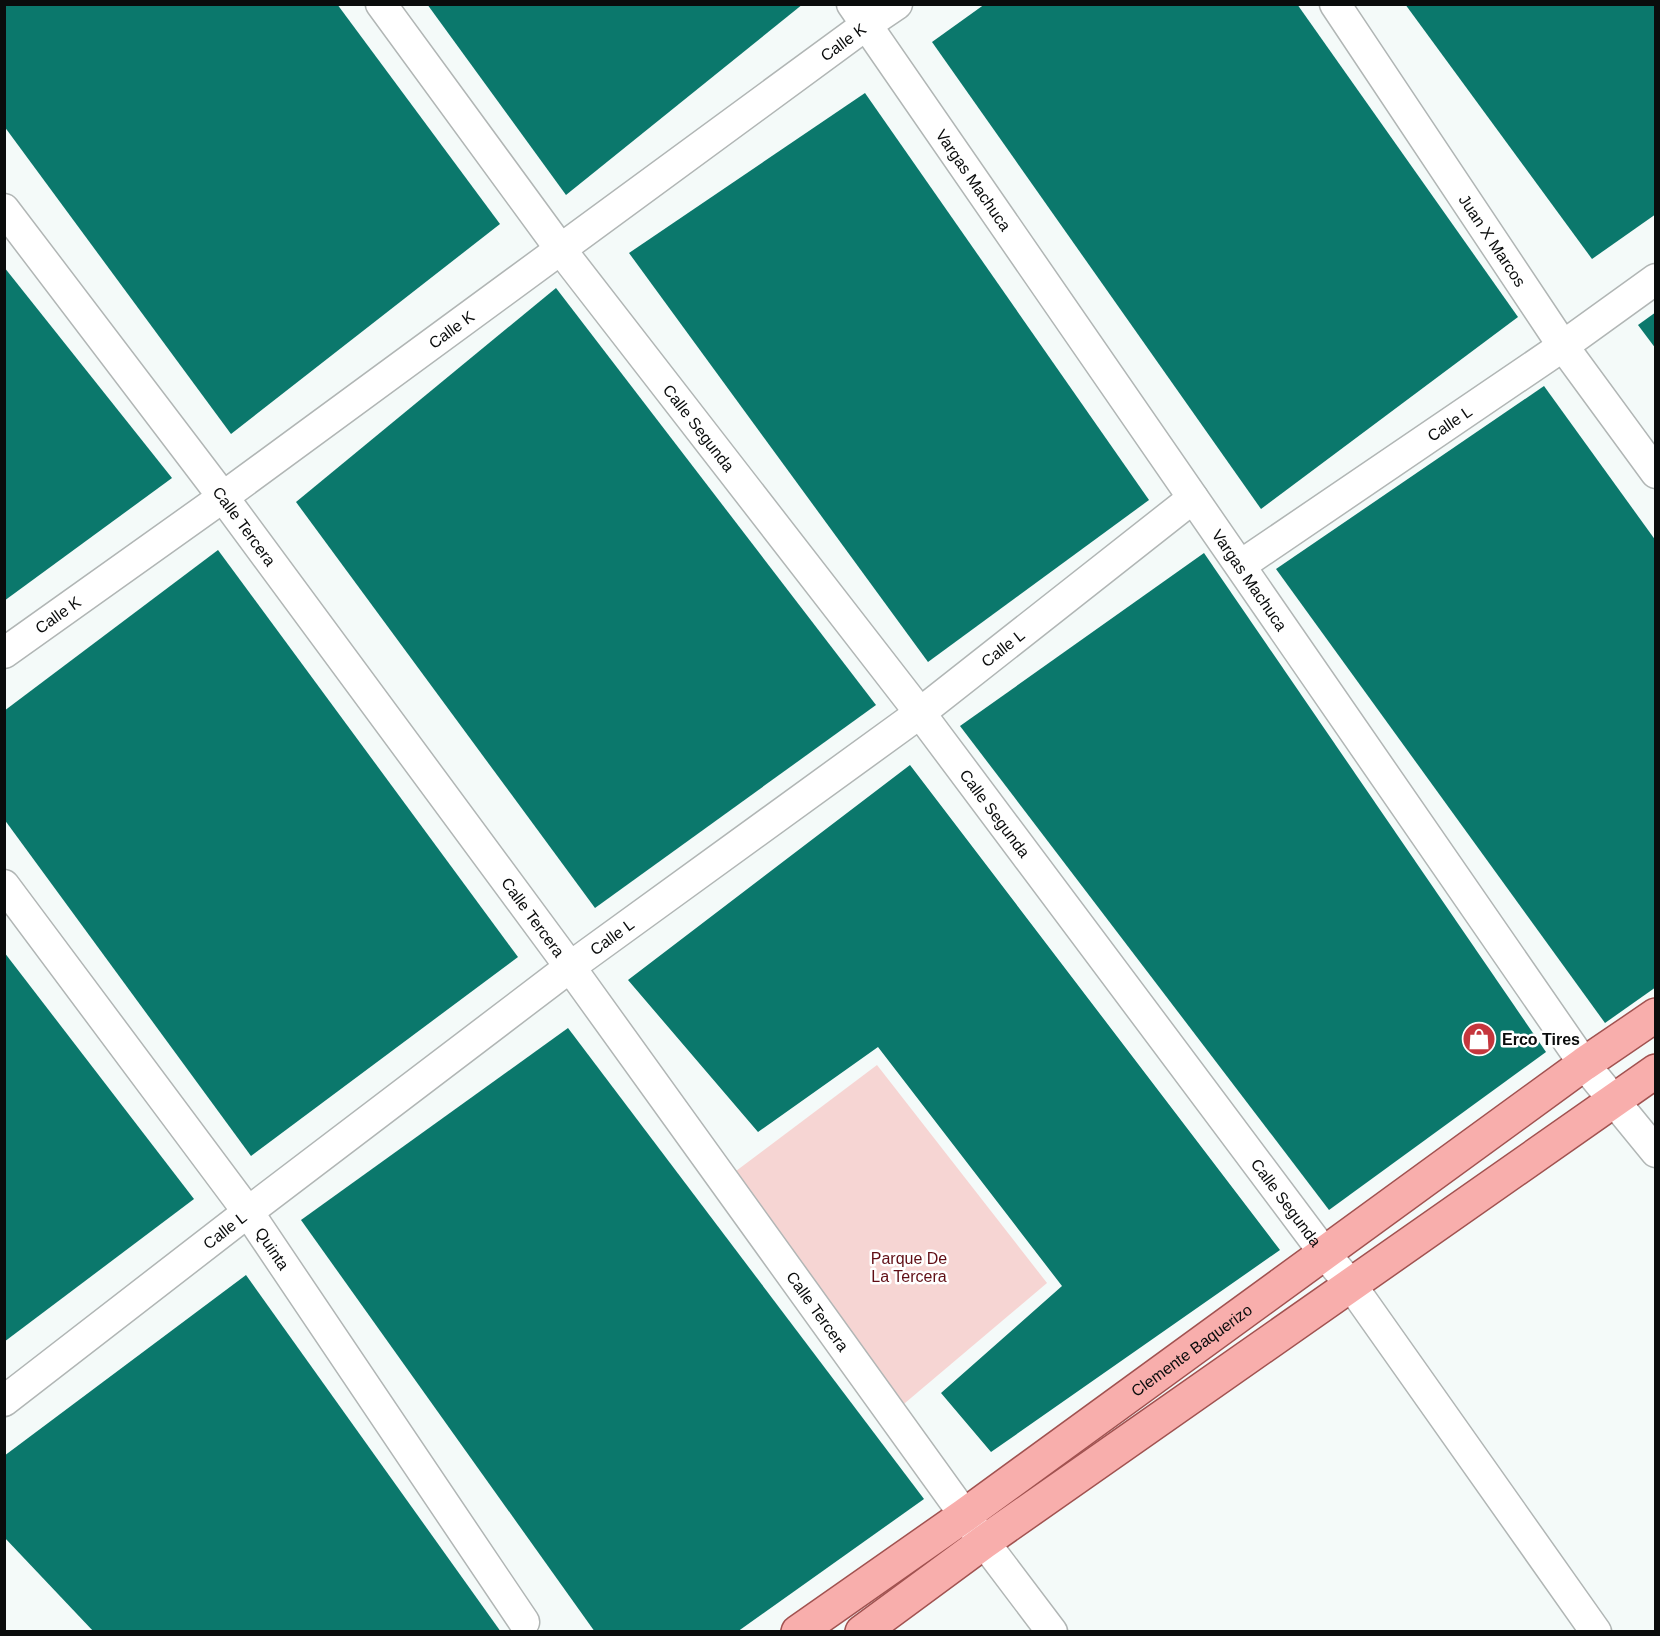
<svg xmlns="http://www.w3.org/2000/svg" width="1660" height="1636" viewBox="0 0 1660 1636" font-family="Arial,sans-serif">
	<style>
		.green { fill: #f6d5d3 }
		.building { fill: #0b786c }
		.lines { fill: none; stroke-linecap: round; stroke-linejoin: round }
		.minor-casing { stroke: #b1b6b5; stroke-width: 33 }
		.primary-casing { stroke: #a15250; stroke-width: 36 }
		.minor { stroke: #fff; stroke-width: 30 }
		.primary { stroke: #f8aeac; stroke-width: 33 }
		.labels { text-anchor: middle; stroke-width: 5; stroke-linejoin: round; paint-order: stroke }
		.street-label { font-size: 16px; fill: #0a0c0c; stroke: #fff }
		.poi-label { font-size: 16px; font-weight: bold; fill: #0a0c0c; stroke: #fff; text-anchor: start }
		.park-label { font-size: 16px; fill: #600e15; stroke: #fff }
	</style>
	<rect width="100%" height="100%" fill="#f4faf9"/>
	<polygon class="green" points="877,1065 1047,1283 892,1414 724,1180"/>
	<g class="building">
		<polygon points="4,4 337,4 500,224 231,434 4,126"/>
		<polygon points="427,4 803,4 566,195"/>
		<polygon points="985,4 1297,4 1518,317 1261,509 932,42"/>
		<polygon points="1405,4 1656,4 1656,214 1592,259"/>
		<polygon points="865,93 1149,500 928,662 629,253"/>
		<polygon points="4,267 172,478 4,601"/>
		<polygon points="556,288 876,705 595,908 296,502"/>
		<polygon points="1656,312 1656,349 1638,325"/>
		<polygon points="1544,386 1656,541 1656,987 1605,1023 1276,569"/>
		<polygon points="218,550 518,957 251,1156 4,819 4,711"/>
		<polygon points="1204,553 1546,1052 1329,1210 960,726"/>
		<polygon points="910,765 1280,1250 991,1452 941,1393 1062,1286 878,1047 758,1132 628,980"/>
		<polygon points="4,952 194,1199 4,1342"/>
		<polygon points="568,1028 924,1499 737,1632 595,1632 301,1220"/>
		<polygon points="246,1275 501,1632 94,1632 4,1537 4,1456"/>
	</g>
	<g class="lines">
		<defs>
			<g id="minor">
				<path id="s1" d="M381 4 561 250 920 713 1325 1254 1351 1285 1596 1632"/>
				<path id="s2" d="M852 4 1584 1064 1656 1152"/>
				<path id="s3" d="M1335 4 1563 346 1656 473"/>
				<path id="s4" d="M4 209 223 497 570 967 984 1542 1052 1632"/>
				<path id="s5" d="M1241 565 1563 346 1656 279"/>
				<path id="s6" d="M4 653 223 497 866 25 897 4"/>
				<path id="s7" d="M4 885 248 1212 524 1622"/>
				<path id="s8" d="M4 1401 248 1212 570 967 920 713 1193 498"/>
			</g>
			<g id="primary">
				<path id="s9" d="M798 1632 965 1515 1584 1064 1656 1015"/>
				<polyline points="862,1632 984,1542 1656,1071"/>
			</g>
		</defs>
		<use href="#minor" class="minor-casing"/>
		<use href="#primary" class="primary-casing"/>
		<use href="#minor" class="minor"/>
		<use href="#primary" class="primary"/>
	</g>
	<defs>
		<symbol id="shop-disc" viewBox="-11 -11 22 22"><circle r="9.5" fill="#c5363d" stroke="#fff"/><path d="M-5-2.5h2.3a2.7 3.5 0 0 1 5.4 0H5L5.5 6h-11ZM-1.5-2.5h3a1.5 2.3 0 0 0-3 0Z" fill="#fff"/></symbol>
	</defs>
	<g fill-rule="evenodd">
		<use href="#shop-disc" x="1460" y="1020" width="38" height="38"/>
	</g>
	<g class="labels">
		<g class="street-label">
			<text dy="6" stroke="none"><textPath href="#s6" startOffset="1038">Calle K</textPath></text>
			<text dy="6" stroke="none"><textPath href="#s2" startOffset="214">Vargas Machuca</textPath></text>
			<text dy="6" stroke="none"><textPath href="#s3" startOffset="284">Juan X Marcos</textPath></text>
			<text dy="6" stroke="none"><textPath href="#s6" startOffset="552">Calle K</textPath></text>
			<text dy="6" stroke="none"><textPath href="#s5" startOffset="252">Calle L</textPath></text>
			<text dy="6" stroke="none"><textPath href="#s1" startOffset="530">Calle Segunda</textPath></text>
			<text dy="6" stroke="none"><textPath href="#s4" startOffset="398">Calle Tercera</textPath></text>
			<text dy="6" stroke="none"><textPath href="#s2" startOffset="700">Vargas Machuca</textPath></text>
			<text dy="6" stroke="none"><textPath href="#s6" startOffset="66">Calle K</textPath></text>
			<text dy="6" stroke="none"><textPath href="#s8" startOffset="1251">Calle L</textPath></text>
			<text dy="6" stroke="none"><textPath href="#s1" startOffset="1016">Calle Segunda</textPath></text>
			<text dy="6" stroke="none"><textPath href="#s4" startOffset="884">Calle Tercera</textPath></text>
			<text dy="6" stroke="none"><textPath href="#s8" startOffset="765">Calle L</textPath></text>
			<text dy="6" stroke="none"><textPath href="#s1" startOffset="1502">Calle Segunda</textPath></text>
			<text dy="6" stroke="none"><textPath href="#s8" startOffset="279">Calle L</textPath></text>
			<text dy="6" stroke="none"><textPath href="#s7" startOffset="452">Quinta</textPath></text>
			<text dy="6" stroke="none"><textPath href="#s4" startOffset="1370">Calle Tercera</textPath></text>
			<text dy="6" stroke="none"><textPath href="#s9" startOffset="484">Clemente Baquerizo</textPath></text>
		</g>
		<g class="poi-label">
			<text x="1502" y="1045">Erco Tires</text>
		</g>
		<g class="park-label">
			<text x="909" y="1264">Parque De<tspan x="909" dy="18">La Tercera</tspan></text>
		</g>
	</g>
	<rect width="1660" height="1636" fill="none" stroke="#0a0c0c" stroke-width="12"/>
</svg>
